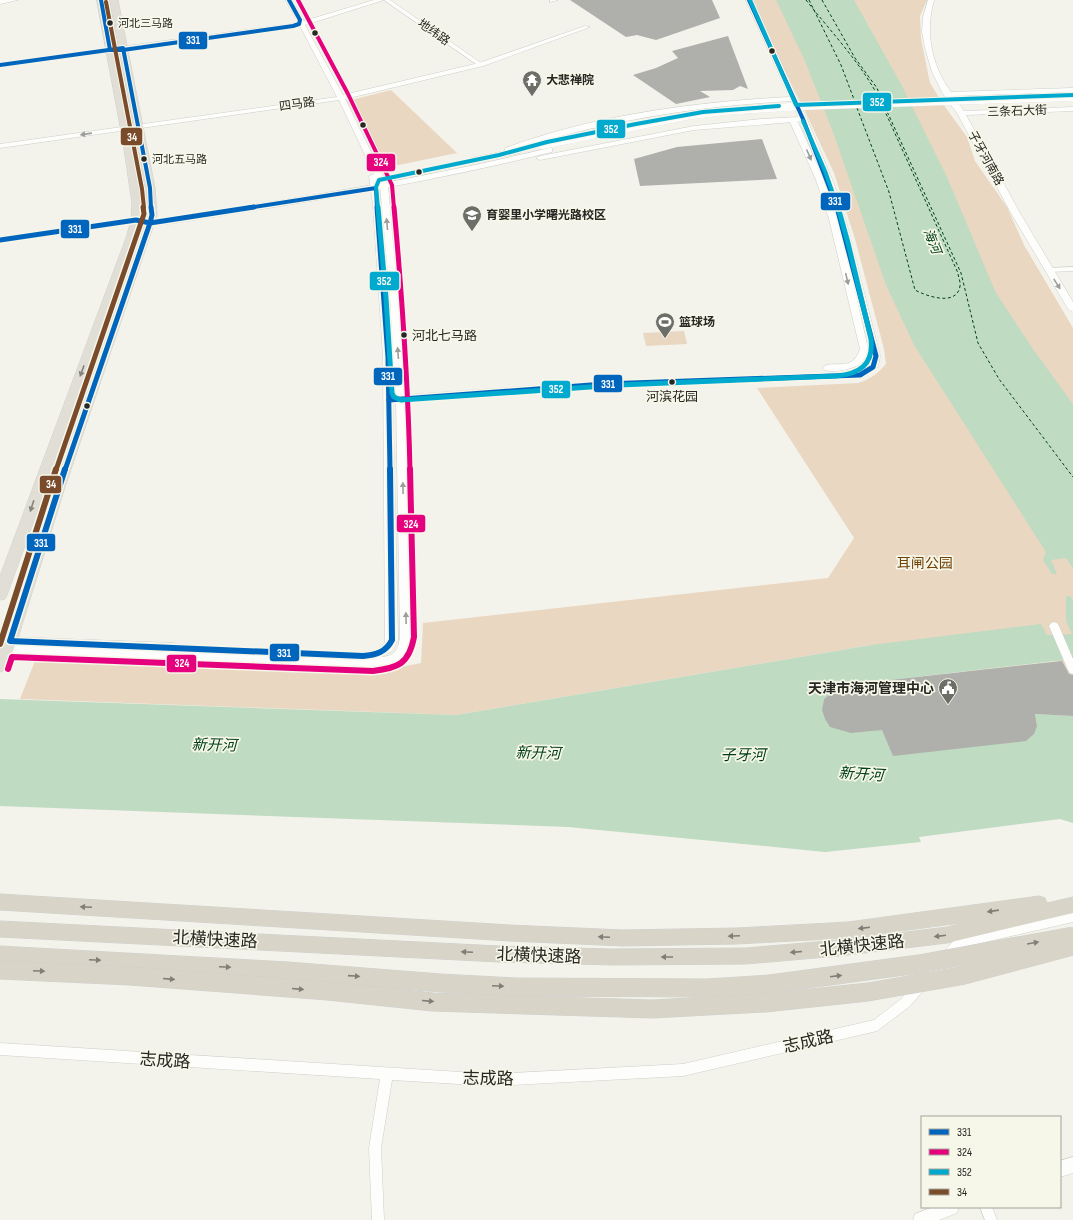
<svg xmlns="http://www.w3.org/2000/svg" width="1073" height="1220" viewBox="0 0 1073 1220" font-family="'Sofia Sans Condensed','Noto Sans SC',sans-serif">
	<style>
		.green { fill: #ead7c2 }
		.water { fill: #bfdbc2 }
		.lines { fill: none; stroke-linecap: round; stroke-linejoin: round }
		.ferry { stroke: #004018; stroke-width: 1; stroke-dasharray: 3 2.5; stroke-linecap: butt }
		.building { fill: #afb0ab }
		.minor-casing { stroke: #cecec9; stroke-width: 1 }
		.tertiary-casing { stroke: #cecec9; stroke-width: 1 }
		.secondary-casing { stroke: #cecec9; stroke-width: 1 }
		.primary-casing { stroke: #d0d0cc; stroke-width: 1 }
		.trunk-casing { stroke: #d0d0cc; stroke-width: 1 }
		.minor { fill: #fdfdfc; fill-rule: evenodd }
		.tertiary { fill: #fdfdfc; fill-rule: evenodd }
		.secondary { fill: #fdfdfc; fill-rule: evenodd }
		.primary { fill: #e1dfd5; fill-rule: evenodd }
		.trunk { fill: #d8d4c8; fill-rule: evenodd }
		.secondary-bridge-casing { stroke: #cecec9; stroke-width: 8; stroke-linecap: butt }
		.trunk-bridge-casing { stroke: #d0d0cc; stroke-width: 19; stroke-linecap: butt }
		.secondary-bridge { stroke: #fdfdfc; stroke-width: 8 }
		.trunk-bridge { stroke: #d8d4c8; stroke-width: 18 }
		.bus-1-far2-casing { stroke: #f6f6e9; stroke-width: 6 }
		.bus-1-far1-casing { stroke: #f6f6e9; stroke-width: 8 }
		.bus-1-casing { stroke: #f6f6e9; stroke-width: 9 }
		.bus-2-far2-casing { stroke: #f6f6e9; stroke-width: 6 }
		.bus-2-far1-casing { stroke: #f6f6e9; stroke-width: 8 }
		.bus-2-casing { stroke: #f6f6e9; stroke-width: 9 }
		.bus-3-far1-casing { stroke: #f6f6e9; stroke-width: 6 }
		.bus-3-casing { stroke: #f6f6e9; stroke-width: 8 }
		.bus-4-far2-casing { stroke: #f6f6e9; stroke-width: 6 }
		.bus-4-far1-casing { stroke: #f6f6e9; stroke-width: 8 }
		.bus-4-casing { stroke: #f6f6e9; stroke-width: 9 }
		.bus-1-far2 { stroke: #0065bd; stroke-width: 4 }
		.bus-1-far1 { stroke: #0065bd; stroke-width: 5 }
		.bus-1 { stroke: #0065bd; stroke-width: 6 }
		.bus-2-far2 { stroke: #e5007d; stroke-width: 4 }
		.bus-2-far1 { stroke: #e5007d; stroke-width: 5 }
		.bus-2 { stroke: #e5007d; stroke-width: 6 }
		.bus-3-far1 { stroke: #00a9ce; stroke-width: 4 }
		.bus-3 { stroke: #00a9ce; stroke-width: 5 }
		.bus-4-far2 { stroke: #7a4b2a; stroke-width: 4 }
		.bus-4-far1 { stroke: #7a4b2a; stroke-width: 5 }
		.bus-4 { stroke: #7a4b2a; stroke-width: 6 }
		.oneway { fill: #9d9d9a }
		.oneway2 { fill: #84837c }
		.oneway3 { fill: #807e76 }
		.bus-dot { fill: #272723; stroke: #f6f6e9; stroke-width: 1.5 }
		.labels { text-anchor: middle; stroke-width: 3.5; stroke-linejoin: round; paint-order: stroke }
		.far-bus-label { font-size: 11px; fill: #272723; stroke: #f6f6e9; text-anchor: start }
		.far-street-label { font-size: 12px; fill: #272723; stroke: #f6f6e9 }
		.far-poi-label { font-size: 12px; font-weight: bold; fill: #272723; stroke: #f6f6e9; text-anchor: start }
		.far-water-label { font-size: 13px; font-style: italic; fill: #004018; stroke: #f6f6e9 }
		.bus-label { font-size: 13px; fill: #272723; stroke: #f6f6e9; text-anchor: start }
		.park-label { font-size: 14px; fill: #704207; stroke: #f6f6e9 }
		.poi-label { font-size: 14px; font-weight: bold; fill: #272723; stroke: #f6f6e9; text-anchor: end }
		.water-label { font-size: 15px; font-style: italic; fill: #004018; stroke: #f6f6e9 }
		.near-street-label { font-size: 17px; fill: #272723; stroke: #f6f6e9 }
		.line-badge { stroke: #f6f6e9; stroke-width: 1.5 }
		.badge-label { font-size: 11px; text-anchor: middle; font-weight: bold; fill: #fff }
	</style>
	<rect width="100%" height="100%" fill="#f3f3ec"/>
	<g class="green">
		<path d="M753 0H927L920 16 921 39 930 83 943 104 967 137 975 161 1007 207 1024 245 1073 328V716L1035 714 1037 726 977 712 961 672 1059 661 871 645 456 715 20 699 35 661 376 672 421 663 423 623 828 578 854 538 757 388 858 383C871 379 877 374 886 364L884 349 855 239 834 173 804 109 785 71Z"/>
		<polygon points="391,90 457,153 384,168 347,101"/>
		<polygon points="684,331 687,344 646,346 643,333"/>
	</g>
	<g class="water">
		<polygon points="776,0 854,0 901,84 947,177 996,293 1035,352 1073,404 1073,568 1066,558 1051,560 1057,574 1052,574 1043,560 1046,552 914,345 886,285 834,135 805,61"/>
		<path d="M1066 596H1070L1073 600V659L855 684 830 694 824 699C822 711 823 717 831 727L882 730 1037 726 1035 714 1073 716V823L1060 819 919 837 921 842C889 845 857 849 825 852L568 827 0 806V699L456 715 871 645 1041 624 1047 635 1072 634 1066 621Z"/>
	</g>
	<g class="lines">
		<g class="ferry">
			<path d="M806 0C831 32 862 64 880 100"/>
			<polyline points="809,0 841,65 855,102"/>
			<polyline points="822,0 855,58 877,88 882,101"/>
			<polyline points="885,107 961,273 978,343 999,379 1073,477"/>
			<path d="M857 108 889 192 915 290C926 296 957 307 960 286 961 282 958 277 958 273L883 107"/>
		</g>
	</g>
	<g class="building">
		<polygon points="570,0 712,0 720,18 656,40 637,35 626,37"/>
		<polygon points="728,36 748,89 740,86 733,90 700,91 710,97 676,104 633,75 656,68 678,58 672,51"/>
		<polygon points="762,139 777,179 640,186 634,159 677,147"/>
		<polygon points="1062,661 1069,674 1073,675 1073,716 1035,714 1037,726 1034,734 1026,741 893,756 882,730 851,733 830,727 825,719 822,710 824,699 830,694 854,684"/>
	</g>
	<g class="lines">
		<defs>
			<g id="minor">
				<polygon points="0,0 18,0 0,4"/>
				<polygon points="384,0 390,0 484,65 479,66"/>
				<polygon points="550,0 558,0 550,2"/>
				<polygon points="1054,622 1057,623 1059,626 1073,659 1073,674 1070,673 1068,670 1049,626 1051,623"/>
				<polygon points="1073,912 1073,922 963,947 909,1007 877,1031 683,1076 492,1086 392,1080 381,1148 384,1220 372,1220 369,1148 380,1079 0,1055 0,1043 492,1074 683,1064 874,1020 901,999 956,938"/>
				<polygon points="980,1207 992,1207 997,1220 985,1220"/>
			</g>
			<g id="tertiary">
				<path d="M286 0H292L304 21 374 0H384L305 25 343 95 479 63 585 26 590 27 483 66 345 99 388 186 398 297 405 395 604 381 858 372 869 365 872 356 838 221 826 184 799 119 803 117 807 119 834 184 846 221 880 356 878 367 860 378 604 387 405 401 412 637C408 662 395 665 372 668L0 654V639L10 637 174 643 178 645 180 648 178 651 358 658 357 656 359 653 377 650 385 643 383 357 373 205 369 176 374 174 339 100 0 148V144L337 97 300 26 0 67V63L298 23ZM377 180 380 186 390 297 395 392V396H393V357L381 205ZM393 402H396L400 637C398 650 395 656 381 657L392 651 398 640Z"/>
				<path d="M790 118H796L797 120C809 147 822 173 831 201 847 250 857 300 868 349 867 354 865 359 861 363 855 369 829 375 822 368 832 358 852 374 860 349L829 219 816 180 789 120Z"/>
				<polygon points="1073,267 1073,271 1049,272 1045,270 1049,268"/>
				<polygon points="1073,1157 1073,1173 1060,1177 1060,1161"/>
				<polygon points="933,1207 959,1207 957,1213 939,1220 913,1220 915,1214"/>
			</g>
			<g id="secondary">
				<path d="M746 0H752L807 119 806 121 694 130 540 160 536 158 540 156 694 126 761 119 798 117 791 101C703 106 615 119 530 145L518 149 521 151 520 153 474 162 470 160 471 158 505 151V148C595 115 694 102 789 97Z"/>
				<path d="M928 0H934C925 31 931 65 951 92L1073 88V92L954 96 964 111 1073 107V111L966 115 1020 213 1073 302V312L1068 309 1011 213 957 113 943 94 932 72 925 48 922 32 923 17Z"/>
				<path d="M549 148H552V152C428 183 301 203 175 223L150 226 136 223 0 243V237L136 217 150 220 175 217C300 198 426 178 549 148Z"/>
			</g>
			<g id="primary">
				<polygon points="97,0 105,0 133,142 142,203 141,220 136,238 7,595 5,599 0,600 0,576 126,238 131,220 132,203 123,142"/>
				<polygon points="110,0 118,0 155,188 157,215 65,487 17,641 5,670 0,672 0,648 53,487 147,215 145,188"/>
			</g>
			<g id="trunk">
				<polygon points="0,894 510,925 623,930 737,928 848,922 1039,896 1045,898 1047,903 1073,897 1073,913 947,943 839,956 746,964 612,965 499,962 0,937 0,921 499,946 612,949 746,948 839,940 947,927 968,922 848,938 737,944 623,946 510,941 0,910"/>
				<polygon points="0,946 288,962 441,974 516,978 707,979 770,975 776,978 779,984 776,990 770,993 707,997 516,996 441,992 288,980 0,962"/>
			</g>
		</defs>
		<use href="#minor" class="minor-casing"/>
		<use href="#tertiary" class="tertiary-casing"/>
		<use href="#secondary" class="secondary-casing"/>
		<use href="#primary" class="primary-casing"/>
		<use href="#trunk" class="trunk-casing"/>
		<use href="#minor" class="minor"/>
		<use href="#tertiary" class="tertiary"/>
		<use href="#secondary" class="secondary"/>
		<use href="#primary" class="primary"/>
		<use href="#trunk" class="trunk"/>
		<defs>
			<polyline id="secondary-bridge" points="543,145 686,116 725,111 804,106 1073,97"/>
			<g id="trunk-bridge">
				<polyline points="0,970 130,976 328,991 433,1002 652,1009 765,1003 868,992 960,976 1073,946"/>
				<polyline points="770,984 919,964 1073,936"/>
			</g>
		</defs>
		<use href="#secondary-bridge" class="secondary-bridge-casing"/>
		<use href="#trunk-bridge" class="trunk-bridge-casing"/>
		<use href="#secondary-bridge" class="secondary-bridge"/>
		<use href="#trunk-bridge" class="trunk-bridge"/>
		<defs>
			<g id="bus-1-far2">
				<polyline points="101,0 110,50 123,50 293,26 299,24 300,20 289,0"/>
				<polyline points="749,0 803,119 837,208"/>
				<polyline points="0,65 123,48 150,188 151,208"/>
				<polyline points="247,208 376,188 377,208"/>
			</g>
			<g id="bus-1-far1">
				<polyline points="377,207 388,357 390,470"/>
				<polyline points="150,223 152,215 151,207"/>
				<polyline points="0,240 136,220 150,223"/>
				<polyline points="389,400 604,384 860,375 873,367 876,356 837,207"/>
				<polyline points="65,470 150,223 254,207"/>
			</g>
			<path id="bus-1" d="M65 469 10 641 363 656C376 655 386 652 392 640L390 469"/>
			<polyline id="bus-2-far2" points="298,0 348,94 392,185 394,208"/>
			<path id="bus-2-far1" d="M394 207C402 295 408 382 410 470"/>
			<path id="bus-2" d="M8 669 12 657 373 671C398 668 409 664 414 637L410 469"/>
			<g id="bus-3-far1">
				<polyline points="750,0 796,105 1073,95"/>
				<polyline points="803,121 825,171 838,208"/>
				<polyline points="378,208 376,187 379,180 499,155 547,142 636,124 703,112 779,106"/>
			</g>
			<path id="bus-3" d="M378 207 386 298 392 393 394 397 401 400 619 385 836 376C859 374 874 365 871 339L848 243 838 207"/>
			<polyline id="bus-4-far2" points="106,2 142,189 144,208"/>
			<polyline id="bus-4-far1" points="56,470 144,214 143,207"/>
			<polyline id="bus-4" points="0,644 56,469"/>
		</defs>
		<use href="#bus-1-far2" class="bus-1-far2-casing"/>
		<use href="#bus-1-far1" class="bus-1-far1-casing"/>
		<use href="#bus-1" class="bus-1-casing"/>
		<use href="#bus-2-far2" class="bus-2-far2-casing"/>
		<use href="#bus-2-far1" class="bus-2-far1-casing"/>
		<use href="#bus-2" class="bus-2-casing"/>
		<use href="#bus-3-far1" class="bus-3-far1-casing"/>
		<use href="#bus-3" class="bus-3-casing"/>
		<use href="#bus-4-far2" class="bus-4-far2-casing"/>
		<use href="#bus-4-far1" class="bus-4-far1-casing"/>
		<use href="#bus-4" class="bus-4-casing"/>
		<use href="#bus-1-far2" class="bus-1-far2"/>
		<use href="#bus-1-far1" class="bus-1-far1"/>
		<use href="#bus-1" class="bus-1"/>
		<use href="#bus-2-far2" class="bus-2-far2"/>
		<use href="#bus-2-far1" class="bus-2-far1"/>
		<use href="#bus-2" class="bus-2"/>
		<use href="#bus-3-far1" class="bus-3-far1"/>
		<use href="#bus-3" class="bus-3"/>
		<use href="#bus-4-far2" class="bus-4-far2"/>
		<use href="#bus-4-far1" class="bus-4-far1"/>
		<use href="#bus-4" class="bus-4"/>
	</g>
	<defs><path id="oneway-solid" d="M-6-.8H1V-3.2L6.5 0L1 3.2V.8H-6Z"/></defs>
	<g class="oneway">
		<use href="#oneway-solid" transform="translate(86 134) rotate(172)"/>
		<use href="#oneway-solid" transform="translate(809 155) rotate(66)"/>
		<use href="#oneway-solid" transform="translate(387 224) rotate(-95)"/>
		<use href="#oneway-solid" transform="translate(847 279) rotate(77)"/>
		<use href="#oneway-solid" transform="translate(1057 284) rotate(57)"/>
		<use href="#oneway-solid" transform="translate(398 353) rotate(-94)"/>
		<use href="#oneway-solid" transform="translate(403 488) rotate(-91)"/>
		<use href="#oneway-solid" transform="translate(406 618) rotate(-91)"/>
	</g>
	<g class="oneway2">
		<use href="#oneway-solid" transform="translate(82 371) rotate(110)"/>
		<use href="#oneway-solid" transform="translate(32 506) rotate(108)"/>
	</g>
	<g class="oneway3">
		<use href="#oneway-solid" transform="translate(86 907) rotate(-177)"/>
		<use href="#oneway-solid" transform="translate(993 911) rotate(172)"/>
		<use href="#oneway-solid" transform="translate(864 928) rotate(173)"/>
		<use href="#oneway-solid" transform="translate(734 936) rotate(178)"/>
		<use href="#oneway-solid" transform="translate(940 936) rotate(173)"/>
		<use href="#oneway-solid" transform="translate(604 937) rotate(-178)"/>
		<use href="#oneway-solid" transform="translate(1033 943) rotate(-10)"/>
		<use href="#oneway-solid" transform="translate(467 952) rotate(-177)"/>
		<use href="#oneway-solid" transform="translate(796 952) rotate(175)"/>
		<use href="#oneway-solid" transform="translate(667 957) rotate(180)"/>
		<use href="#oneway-solid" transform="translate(95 960) rotate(3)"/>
		<use href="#oneway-solid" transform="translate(225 967) rotate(3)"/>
		<use href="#oneway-solid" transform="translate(39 971) rotate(3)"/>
		<use href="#oneway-solid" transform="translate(354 976) rotate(4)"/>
		<use href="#oneway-solid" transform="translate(836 976) rotate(-7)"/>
		<use href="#oneway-solid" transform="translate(169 979) rotate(5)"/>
		<use href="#oneway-solid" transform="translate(498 986) rotate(3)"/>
		<use href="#oneway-solid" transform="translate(298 989) rotate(5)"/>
		<use href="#oneway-solid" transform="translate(428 1001) rotate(5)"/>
	</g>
	<defs>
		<symbol id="temple-pin" viewBox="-11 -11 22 30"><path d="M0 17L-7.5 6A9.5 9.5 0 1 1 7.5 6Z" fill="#6e6e69" stroke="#f6f6e9"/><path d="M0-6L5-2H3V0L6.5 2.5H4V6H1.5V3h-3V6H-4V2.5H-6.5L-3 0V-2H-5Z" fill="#fff"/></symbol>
		<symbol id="school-pin" viewBox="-11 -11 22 30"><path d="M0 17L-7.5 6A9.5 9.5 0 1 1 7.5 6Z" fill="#6e6e69" stroke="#f6f6e9"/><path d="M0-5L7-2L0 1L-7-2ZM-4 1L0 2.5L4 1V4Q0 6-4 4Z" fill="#fff"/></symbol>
		<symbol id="stadium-pin" viewBox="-11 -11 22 30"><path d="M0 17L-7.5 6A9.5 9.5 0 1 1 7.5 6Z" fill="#6e6e69" stroke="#f6f6e9"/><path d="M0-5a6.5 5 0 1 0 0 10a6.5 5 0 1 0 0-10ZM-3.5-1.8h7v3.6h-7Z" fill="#fff"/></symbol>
		<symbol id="civic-pin" viewBox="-11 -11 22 30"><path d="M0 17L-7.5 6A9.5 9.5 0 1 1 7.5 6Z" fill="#6e6e69" stroke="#f6f6e9"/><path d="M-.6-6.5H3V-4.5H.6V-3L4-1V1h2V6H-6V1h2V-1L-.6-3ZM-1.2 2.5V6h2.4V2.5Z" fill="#fff"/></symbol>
	</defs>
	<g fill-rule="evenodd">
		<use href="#temple-pin" x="521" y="69" width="22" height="30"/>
		<use href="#school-pin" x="461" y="204" width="22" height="30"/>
		<use href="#stadium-pin" x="654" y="311" width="22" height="30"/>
		<use href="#civic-pin" x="937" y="677" width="22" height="30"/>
	</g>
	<g class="bus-dot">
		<circle cx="110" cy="23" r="3.5"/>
		<circle cx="315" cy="33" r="3.5"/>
		<circle cx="772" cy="51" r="3.5"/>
		<circle cx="363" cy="125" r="3.5"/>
		<circle cx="144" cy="159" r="3.5"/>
		<circle cx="419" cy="172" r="3.5"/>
		<circle cx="404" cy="335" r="3.5"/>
		<circle cx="672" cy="382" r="3.5"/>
		<circle cx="87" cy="406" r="3.5"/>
	</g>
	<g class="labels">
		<g class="far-bus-label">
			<text x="118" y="27">河北三马路</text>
			<text x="152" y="163">河北五马路</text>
		</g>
		<g class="far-street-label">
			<text transform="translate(434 32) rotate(35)" y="4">地纬路</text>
			<text transform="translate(297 104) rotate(-8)" y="4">四马路</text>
			<text transform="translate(1017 111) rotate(-2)" y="4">三条石大街</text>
			<text transform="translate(986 158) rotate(61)" y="4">子牙河南路</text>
		</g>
		<g class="far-poi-label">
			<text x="546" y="84">大悲禅院</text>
			<text x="486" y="219">育婴里小学曙光路校区</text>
			<text x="679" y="326">篮球场</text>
		</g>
		<g class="far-water-label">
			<text transform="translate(933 241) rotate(68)" y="5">海河</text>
		</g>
		<g class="bus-label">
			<text x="412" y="340">河北七马路</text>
			<text x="672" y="401" text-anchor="middle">河滨花园</text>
		</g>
		<g class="park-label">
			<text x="925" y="568">耳闸公园</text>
		</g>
		<g class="poi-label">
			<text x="934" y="693">天津市海河管理中心</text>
		</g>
		<g class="water-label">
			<text transform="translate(214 745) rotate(1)" y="5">新开河</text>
			<text transform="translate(538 753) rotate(1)" y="5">新开河</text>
			<text x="743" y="760">子牙河</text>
			<text transform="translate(861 774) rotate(4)" y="5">新开河</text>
		</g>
		<g class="near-street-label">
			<text transform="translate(215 939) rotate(3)" y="6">北横快速路</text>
			<text transform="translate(862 945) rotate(-6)" y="6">北横快速路</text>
			<text transform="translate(539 955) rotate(2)" y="6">北横快速路</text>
			<text transform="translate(808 1041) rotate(-13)" y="6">志成路</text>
			<text transform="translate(165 1060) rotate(4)" y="6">志成路</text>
			<text transform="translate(488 1078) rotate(1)" y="6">志成路</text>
		</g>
	</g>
	<g class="line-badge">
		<rect x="178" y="31" width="30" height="19" rx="4" fill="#0065bd"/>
		<rect x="862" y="92" width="30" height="20" rx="4" fill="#00a9ce"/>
		<rect x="596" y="119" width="30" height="20" rx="4" fill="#00a9ce"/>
		<rect x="120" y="127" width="23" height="19" rx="4" fill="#7a4b2a"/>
		<rect x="366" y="153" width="30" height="19" rx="4" fill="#e5007d"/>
		<rect x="820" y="192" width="31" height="19" rx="4" fill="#0065bd"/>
		<rect x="60" y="219" width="30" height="20" rx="4" fill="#0065bd"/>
		<rect x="369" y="271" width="31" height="20" rx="4" fill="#00a9ce"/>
		<rect x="373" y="367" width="30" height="19" rx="4" fill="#0065bd"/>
		<rect x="593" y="374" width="30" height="19" rx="4" fill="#0065bd"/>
		<rect x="541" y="380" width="30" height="19" rx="4" fill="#00a9ce"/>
		<rect x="39" y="475" width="23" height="19" rx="4" fill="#7a4b2a"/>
		<rect x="396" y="514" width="30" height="19" rx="4" fill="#e5007d"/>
		<rect x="26" y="533" width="30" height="19" rx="4" fill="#0065bd"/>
		<rect x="269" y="643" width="31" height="19" rx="4" fill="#0065bd"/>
		<rect x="166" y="654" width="31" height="19" rx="4" fill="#e5007d"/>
	</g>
	<g class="badge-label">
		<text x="193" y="44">331</text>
		<text x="877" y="106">352</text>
		<text x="611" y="133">352</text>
		<text x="132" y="141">34</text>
		<text x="381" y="166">324</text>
		<text x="835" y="205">331</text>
		<text x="75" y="233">331</text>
		<text x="384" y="285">352</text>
		<text x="388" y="380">331</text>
		<text x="608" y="388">331</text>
		<text x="556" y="393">352</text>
		<text x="51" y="488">34</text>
		<text x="411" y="528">324</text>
		<text x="41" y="547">331</text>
		<text x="284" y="657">331</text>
		<text x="182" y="667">324</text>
	</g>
	<rect x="921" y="1116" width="140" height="92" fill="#f6f6e9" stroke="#a3a39a"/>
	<rect x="929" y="1129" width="20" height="6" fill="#0065bd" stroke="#a3a39a"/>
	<text x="957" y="1136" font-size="12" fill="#272723">331</text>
	<rect x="929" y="1149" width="20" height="6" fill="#e5007d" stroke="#a3a39a"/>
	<text x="957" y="1156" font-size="12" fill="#272723">324</text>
	<rect x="929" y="1169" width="20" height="6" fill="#00a9ce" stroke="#a3a39a"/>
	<text x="957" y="1176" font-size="12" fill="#272723">352</text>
	<rect x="929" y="1189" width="20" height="6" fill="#7a4b2a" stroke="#a3a39a"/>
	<text x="957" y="1196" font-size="12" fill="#272723">34</text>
</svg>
